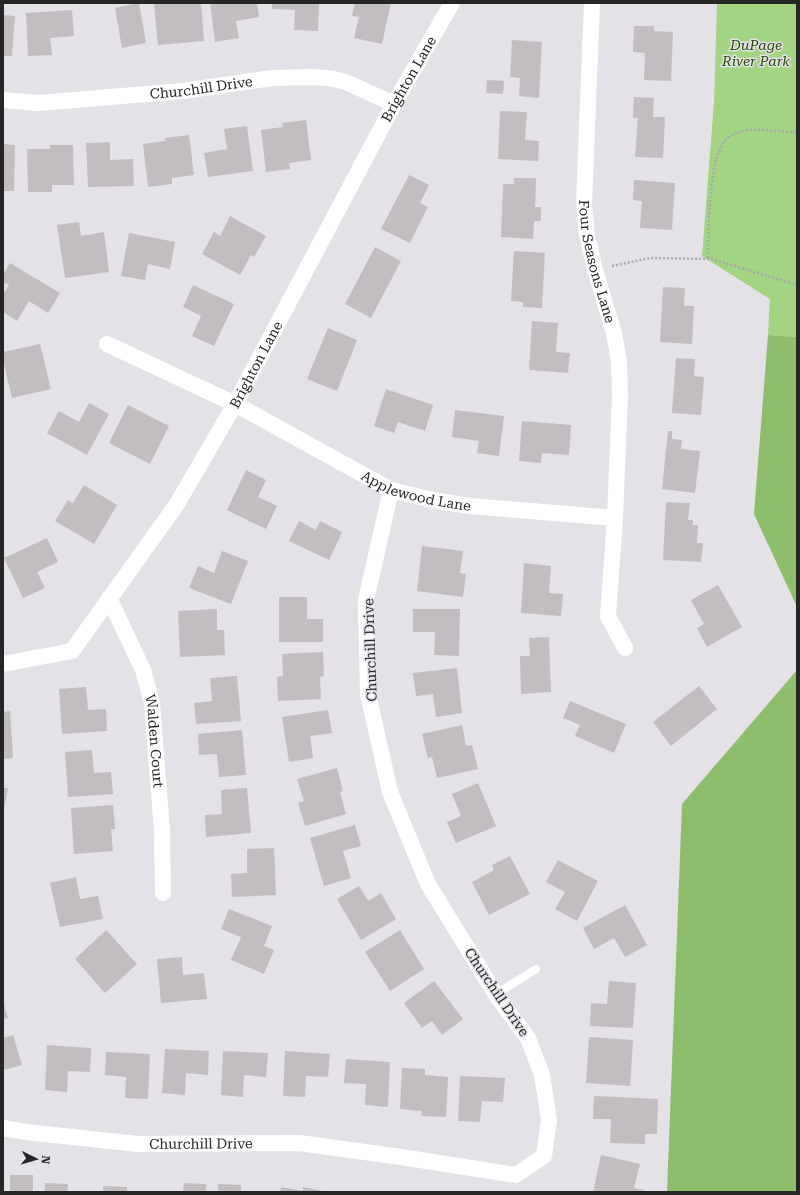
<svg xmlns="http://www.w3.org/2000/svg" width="800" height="1195" viewBox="0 0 800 1195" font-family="'Roboto Serif',serif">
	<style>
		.green { fill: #a3d481 }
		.forest { fill: #8dbe6b }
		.building { fill: #c1bdc0 }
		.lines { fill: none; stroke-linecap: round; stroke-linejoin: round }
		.path { stroke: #a9a8ac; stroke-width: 2.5; stroke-dasharray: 2 2; stroke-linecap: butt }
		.service { stroke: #fff; stroke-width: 8 }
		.minor { stroke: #fff; stroke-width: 16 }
		.labels { text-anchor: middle; stroke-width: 3; stroke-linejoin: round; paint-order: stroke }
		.park-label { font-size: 14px; font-style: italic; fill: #26450a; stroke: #e4e2e7 }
		.street-label { font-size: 14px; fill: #262627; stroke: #e4e2e7 }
	</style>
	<rect width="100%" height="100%" fill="#e4e2e7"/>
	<polygon class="green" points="717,3 797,3 797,337 768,335 770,299 702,256 714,102"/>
	<g class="forest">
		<polygon points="768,335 797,337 797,607 754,514"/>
		<polygon points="797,670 797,1192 667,1192 682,804"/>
	</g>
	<g class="building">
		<polygon points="139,3 146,43 122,48 115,8"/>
		<polygon points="154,3 201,3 204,41 158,45"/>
		<polygon points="210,3 257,3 259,17 236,21 239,38 215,42"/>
		<polygon points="272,3 319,3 318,31 294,30 295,10 272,9"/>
		<polygon points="355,3 391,3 382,44 354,38 359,17 352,16"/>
		<polygon points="72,10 74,36 50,38 52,55 28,56 26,13"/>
		<polygon points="3,15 15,16 12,56 3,56"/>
		<polygon points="634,26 654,26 654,31 673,32 671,81 644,80 645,53 633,52"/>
		<polygon points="512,40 542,42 539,98 519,96 520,78 510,77"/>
		<polygon points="487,80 504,81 503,94 486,93"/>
		<polygon points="634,97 654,98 653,117 665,117 663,158 635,157 638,118 633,118"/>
		<polygon points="500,111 527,112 525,140 539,141 538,161 498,159"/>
		<polygon points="306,120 311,160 289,163 290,169 266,172 261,130 283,127 282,123"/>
		<polygon points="247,126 253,171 208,177 204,153 227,149 224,129"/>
		<polygon points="189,135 194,175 172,178 172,184 148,187 143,144 165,141 165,138"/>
		<polygon points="110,142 110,160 133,159 134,186 88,187 86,143"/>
		<polygon points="3,144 15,145 14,191 3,191"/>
		<polygon points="50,145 73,145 74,185 52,185 52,192 28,192 27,149 50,149"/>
		<polygon points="409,175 429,185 420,203 428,207 410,243 381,229"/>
		<polygon points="514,178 536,178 535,207 541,207 541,221 534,221 533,239 501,237 503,184 514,184"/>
		<polygon points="634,180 675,183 672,230 640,228 642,201 633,200"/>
		<polygon points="230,216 266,236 254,257 251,255 240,275 202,254 214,232 220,236"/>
		<polygon points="79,222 81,236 104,232 109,272 65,278 57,225"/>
		<polygon points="129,233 175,242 170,269 148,264 145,280 121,276"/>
		<polygon points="375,247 401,261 371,318 345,304"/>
		<polygon points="514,251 545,253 542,308 523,307 523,302 511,301"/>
		<polygon points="10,263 60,293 48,313 29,301 17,321 3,312 3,295 9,285 3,282 3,275"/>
		<polygon points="193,285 234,304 214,346 192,336 201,316 183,307"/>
		<polygon points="663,287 685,288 684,306 694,306 692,344 660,342"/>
		<polygon points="532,321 558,323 556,352 570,353 568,373 529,370"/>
		<polygon points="328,328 357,340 337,391 307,379"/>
		<polygon points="40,344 51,389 12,398 3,360 3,352"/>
		<polygon points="676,358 695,359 694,376 704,377 701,415 672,413"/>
		<polygon points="386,389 433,405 425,431 398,422 394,433 374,426"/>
		<polygon points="89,403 109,414 87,455 47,433 59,411 79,422"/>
		<polygon points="128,405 169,426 150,464 109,443"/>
		<polygon points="455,410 504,416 499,456 477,453 479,441 452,437"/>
		<polygon points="522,421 571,425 569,455 542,453 541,463 519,461"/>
		<polygon points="668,431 672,431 672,439 682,440 681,449 700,451 695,493 662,489"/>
		<polygon points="246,470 266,480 258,497 277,506 266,529 227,510"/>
		<polygon points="84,485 117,505 94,544 55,521 68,500 73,503"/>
		<polygon points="666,502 690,503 688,520 693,520 693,525 698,525 697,543 703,543 701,562 663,560"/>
		<polygon points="299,521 316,530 320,521 342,532 329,560 289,541"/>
		<polygon points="47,538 58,562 37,572 45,588 23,598 4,558"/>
		<polygon points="422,546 463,551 460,573 466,574 463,597 417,591"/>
		<polygon points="222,551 248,561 231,604 189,588 198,566 214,573"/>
		<polygon points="524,563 551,566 549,593 563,594 561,616 521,613"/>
		<polygon points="718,585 742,627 707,647 697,628 704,624 691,600"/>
		<polygon points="279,597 307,597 307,619 323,619 323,642 279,642"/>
		<polygon points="217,609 217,630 224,630 225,655 180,657 178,611"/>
		<polygon points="413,609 460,609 459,656 434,655 435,632 413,632"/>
		<polygon points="549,637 551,692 521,694 520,656 530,656 529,638"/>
		<polygon points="323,652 324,676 320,677 321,699 278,701 277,677 283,676 282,654"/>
		<polygon points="457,668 462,713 436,717 433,694 416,696 413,673"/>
		<polygon points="237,676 241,721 196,724 194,703 212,701 210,678"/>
		<polygon points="699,686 717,709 671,746 653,722"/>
		<polygon points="86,687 88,710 106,709 107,731 62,734 59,689"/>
		<polygon points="570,701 626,724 614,753 575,736 580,725 563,718"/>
		<polygon points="328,710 332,733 310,736 313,758 289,762 282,717"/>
		<polygon points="10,711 13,758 3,759 3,712"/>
		<polygon points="462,725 466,746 472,745 478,769 437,778 432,757 428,758 422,734"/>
		<polygon points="242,730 246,775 219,777 217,754 199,755 198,734"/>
		<polygon points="92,750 94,773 111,772 113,794 68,797 65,752"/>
		<polygon points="337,768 343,791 340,792 346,814 305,826 298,803 304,801 297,779"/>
		<polygon points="478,783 496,826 456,843 447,822 461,816 452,794"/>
		<polygon points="3,788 8,788 4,809 3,809"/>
		<polygon points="247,788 251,833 206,837 205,815 222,814 221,790"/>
		<polygon points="113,805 115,829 111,829 113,851 74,854 71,808"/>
		<polygon points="355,825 361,846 343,851 351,878 324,886 310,838"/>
		<polygon points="274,848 276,895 232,897 231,874 247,873 247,849"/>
		<polygon points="510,856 530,894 489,915 472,882 494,870 492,865"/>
		<polygon points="558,860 598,881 577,921 555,909 565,892 546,882"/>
		<polygon points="76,877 80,899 98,896 103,919 60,927 50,883"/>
		<polygon points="359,886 368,901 381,893 396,919 361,940 337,899"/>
		<polygon points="625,905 647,945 625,957 614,938 594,949 583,928"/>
		<polygon points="229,909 272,926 264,946 274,950 264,974 231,960 241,937 221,929"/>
		<polygon points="106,930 137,964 105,993 75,959"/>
		<polygon points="400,930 424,969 390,991 365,952"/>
		<polygon points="182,957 183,975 204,973 207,999 161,1003 157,959"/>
		<polygon points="434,981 463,1019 442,1035 432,1021 422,1028 404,1003"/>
		<polygon points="609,981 636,983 633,1028 590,1026 591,1003 607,1004"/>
		<polygon points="3,1001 8,1018 3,1019"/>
		<polygon points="13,1035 22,1065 3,1070 3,1038"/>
		<polygon points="589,1037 633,1040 630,1086 586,1083"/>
		<polygon points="47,1045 91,1048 90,1072 68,1071 67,1092 45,1090"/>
		<polygon points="165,1049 209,1051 208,1075 186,1073 185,1095 162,1093"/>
		<polygon points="223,1051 268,1053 266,1077 244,1075 243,1097 221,1095"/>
		<polygon points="285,1051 330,1054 328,1077 306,1076 305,1097 283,1096"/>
		<polygon points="106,1052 150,1054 148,1099 125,1098 126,1077 105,1075"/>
		<polygon points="346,1059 390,1062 388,1107 365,1105 366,1084 344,1083"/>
		<polygon points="402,1068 425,1069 425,1075 448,1077 446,1117 421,1116 422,1111 400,1109"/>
		<polygon points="460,1076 505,1078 503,1102 482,1101 480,1122 458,1121"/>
		<polygon points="594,1096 658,1099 657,1134 645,1134 645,1144 610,1143 611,1119 593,1119"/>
		<polygon points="601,1155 640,1164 634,1188 644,1190 643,1192 593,1192"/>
		<rect x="10" y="1175" width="23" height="17"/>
		<polygon points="45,1183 68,1184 67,1192 45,1192"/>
		<polygon points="184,1183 206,1184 206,1192 183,1192"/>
		<polygon points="218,1184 241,1185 241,1192 218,1192"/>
		<polygon points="103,1186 127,1187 127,1192 103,1192"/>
		<polygon points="281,1187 303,1191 303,1187 328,1192 280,1192"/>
	</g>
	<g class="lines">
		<g class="path">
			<path d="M708 258C709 230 708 164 724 142 726 138 735 133 739 132 757 127 779 132 797 132"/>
			<polyline points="612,266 650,258 712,259 797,285"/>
		</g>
		<polyline class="service" points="496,994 536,969"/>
		<g class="minor">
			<path id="s1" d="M592 3 584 204 587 235 595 270 614 333 619 361 620 396 615 518 608 616 625 648"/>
			<path id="s2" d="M3 100 38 103 183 91 272 78 312 77 329 78 346 82 394 104"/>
			<path id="s3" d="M107 344 235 404 391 490 433 500 470 506 615 518"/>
			<path id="s4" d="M109 598 143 670 152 703 162 831 163 893"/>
			<path id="s5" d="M3 664 72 651 177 504 235 404 394 104 452 3"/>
			<path id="s6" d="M3 1128 26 1132 138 1144 299 1143 401 1157 516 1175 544 1156 549 1120 542 1075 528 1038 498 998 428 884 390 792 368 694 366 600 391 490"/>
		</g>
	</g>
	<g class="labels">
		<g class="park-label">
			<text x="756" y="50">DuPage<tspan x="756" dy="16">River Park</tspan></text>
		</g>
		<g class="street-label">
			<text dy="5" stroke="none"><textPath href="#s5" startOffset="735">Brighton Lane</textPath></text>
			<text dy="5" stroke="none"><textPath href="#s2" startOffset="199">Churchill Drive</textPath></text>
			<text dy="5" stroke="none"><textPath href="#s1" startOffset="260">Four Seasons Lane</textPath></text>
			<text dy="5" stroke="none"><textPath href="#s5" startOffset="411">Brighton Lane</textPath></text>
			<text dy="5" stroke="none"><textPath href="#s3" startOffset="344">Applewood Lane</textPath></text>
			<text transform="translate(370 650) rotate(-92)" y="5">Churchill Drive</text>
			<text dy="5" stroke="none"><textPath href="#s4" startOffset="152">Walden Court</textPath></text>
			<text transform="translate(497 992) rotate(56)" y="5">Churchill Drive</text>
			<text dy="5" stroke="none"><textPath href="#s6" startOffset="199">Churchill Drive</textPath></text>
		</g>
	</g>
	<rect width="800" height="1195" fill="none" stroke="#262627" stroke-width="8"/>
	<g transform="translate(36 1159) rotate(95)" stroke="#e4e2e7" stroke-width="3" paint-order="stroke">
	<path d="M0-3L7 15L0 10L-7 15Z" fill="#262627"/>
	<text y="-6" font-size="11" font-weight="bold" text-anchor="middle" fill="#262627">N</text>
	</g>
</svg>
